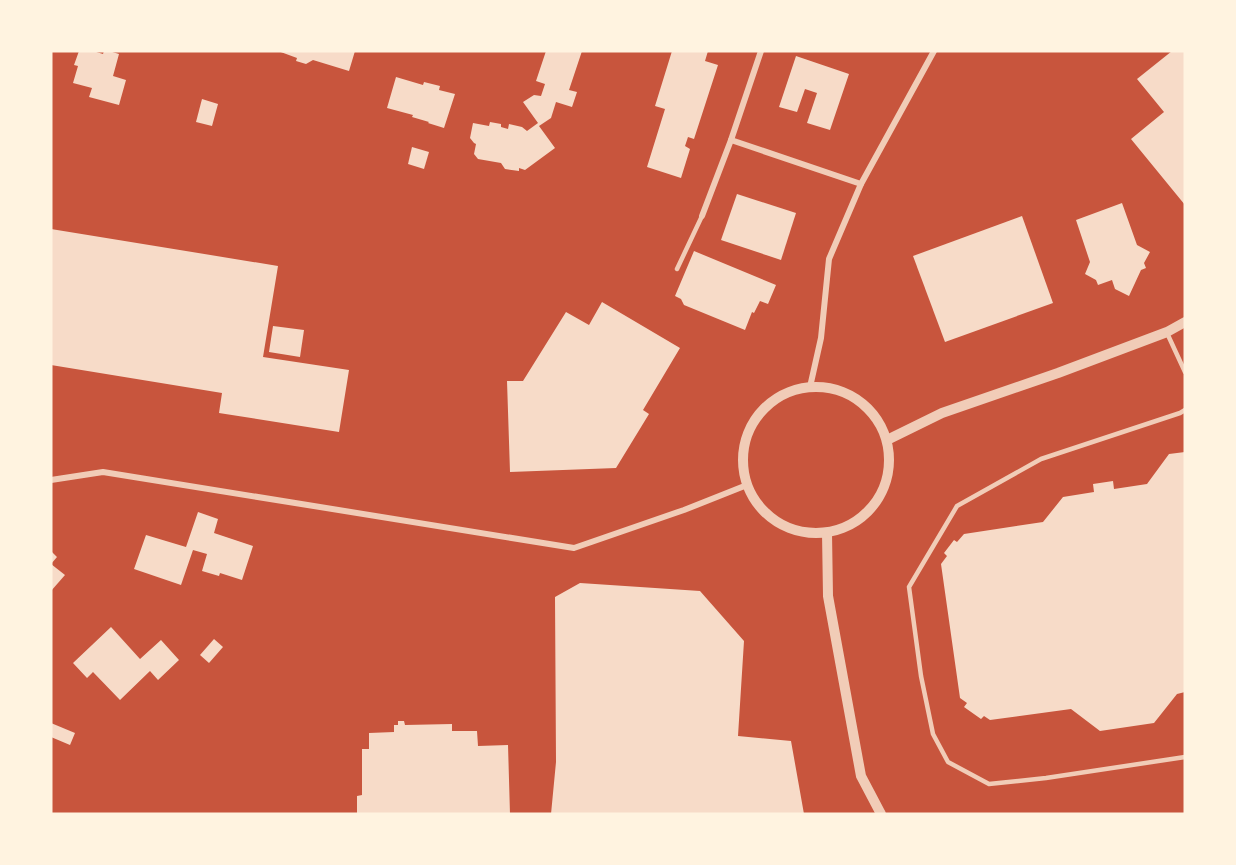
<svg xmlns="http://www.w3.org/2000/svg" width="1236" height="865" viewBox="0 0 1236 865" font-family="'Times New Roman',serif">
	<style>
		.building { fill: #f7dbc8 }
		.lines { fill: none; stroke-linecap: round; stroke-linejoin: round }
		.service { stroke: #f1ccb7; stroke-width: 4.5 }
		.minor { stroke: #f1ccb7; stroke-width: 6 }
		.tertiary { stroke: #f1ccb7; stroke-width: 10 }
	</style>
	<rect width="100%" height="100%" fill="#c8553d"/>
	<g class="building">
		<polygon points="79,51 93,51 103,54 104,51 109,51 119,54 113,76 126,80 119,105 89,97 92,88 73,83 78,66 74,65"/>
		<polygon points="278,51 355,51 349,71 313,60 306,64 296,61 297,58"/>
		<polygon points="546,51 582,51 569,90 577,92 572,107 556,102 551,118 539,126 555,148 525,170 519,168 519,171 505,169 501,163 478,159 474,154 476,144 474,143 470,138 473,123 489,126 490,122 501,124 501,127 508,129 509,124 522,127 527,131 538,123 523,102 534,95 541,96 545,84 536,81"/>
		<polygon points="672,51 708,51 705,61 718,65 694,139 688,137 685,146 690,149 681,178 647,167 665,109 655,106"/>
		<polygon points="1172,51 1185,51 1185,205 1131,139 1164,112 1137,79"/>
		<polygon points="796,56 849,74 830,130 807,123 817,93 805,89 797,112 779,107"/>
		<polygon points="396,77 423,85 424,82 440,86 439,90 455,94 444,128 428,123 429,122 412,117 413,115 387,108"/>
		<polygon points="202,99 218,104 212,126 196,122"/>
		<polygon points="412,147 429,152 424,169 408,164"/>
		<polygon points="737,194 796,213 781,260 721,240"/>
		<polygon points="1122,203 1137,245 1150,252 1144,263 1146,268 1141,270 1129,296 1115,289 1112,280 1098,285 1096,280 1085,274 1090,262 1076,220"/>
		<polygon points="1022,216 1053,303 945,342 913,256"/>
		<polygon points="51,229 278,266 263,357 349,370 339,432 219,413 222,393 51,365"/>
		<polygon points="694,251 776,285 768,304 760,301 754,313 752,312 745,330 684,305 681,299 675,296"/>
		<polygon points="602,302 680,348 643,410 649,414 616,468 510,472 507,381 523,381 566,312 589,325"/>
		<polygon points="273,326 304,330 300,357 269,352"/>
		<polygon points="1185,452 1185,692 1177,694 1154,723 1100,731 1071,709 990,720 984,716 981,719 964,707 967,703 960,698 941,564 947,556 944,553 954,540 957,542 964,534 1043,522 1063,497 1094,492 1093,484 1113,481 1114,489 1147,484 1169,454"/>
		<polygon points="198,512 218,519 214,533 253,546 242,580 220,573 219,576 202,571 207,554 193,550 181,585 134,569 146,535 186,547"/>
		<polygon points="51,551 57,557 51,564 65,575 51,591"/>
		<polygon points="580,583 700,591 744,641 738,736 791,741 804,814 551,814 556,762 555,597"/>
		<polygon points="111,627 140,659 161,640 179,660 158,680 150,671 120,700 93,672 87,678 73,663"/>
		<polygon points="214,639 223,647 209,663 200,655"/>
		<polygon points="398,721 404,721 405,725 452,724 452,731 477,731 478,746 508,745 510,814 357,814 357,796 362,795 362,749 369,749 369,733 394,732 394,725 398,725"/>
		<polygon points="51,723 75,733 70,745 51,737"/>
	</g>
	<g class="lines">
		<g class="service">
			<polyline points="677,269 702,216"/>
			<polyline points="1167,333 1185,372"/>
			<polyline points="1185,410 1180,413 1041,459 957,506 909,587 921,676 933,734 948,762 989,784 1046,778 1185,757"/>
		</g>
		<g class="minor">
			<polyline points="761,51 731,140 861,184"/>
			<polyline points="702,216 731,140"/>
			<polyline points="810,387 821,338 829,259 861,184 934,51"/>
			<polyline points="51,480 103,472 574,548 684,510 747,485"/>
		</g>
		<g class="tertiary">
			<circle cx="816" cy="460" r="73"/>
			<polyline points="887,440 942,413 1058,373 1167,332 1185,322"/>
			<polyline points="827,533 828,596 861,776 881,814"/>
		</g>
	</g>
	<rect width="1236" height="865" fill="none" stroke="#fff3e0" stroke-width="105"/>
</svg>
